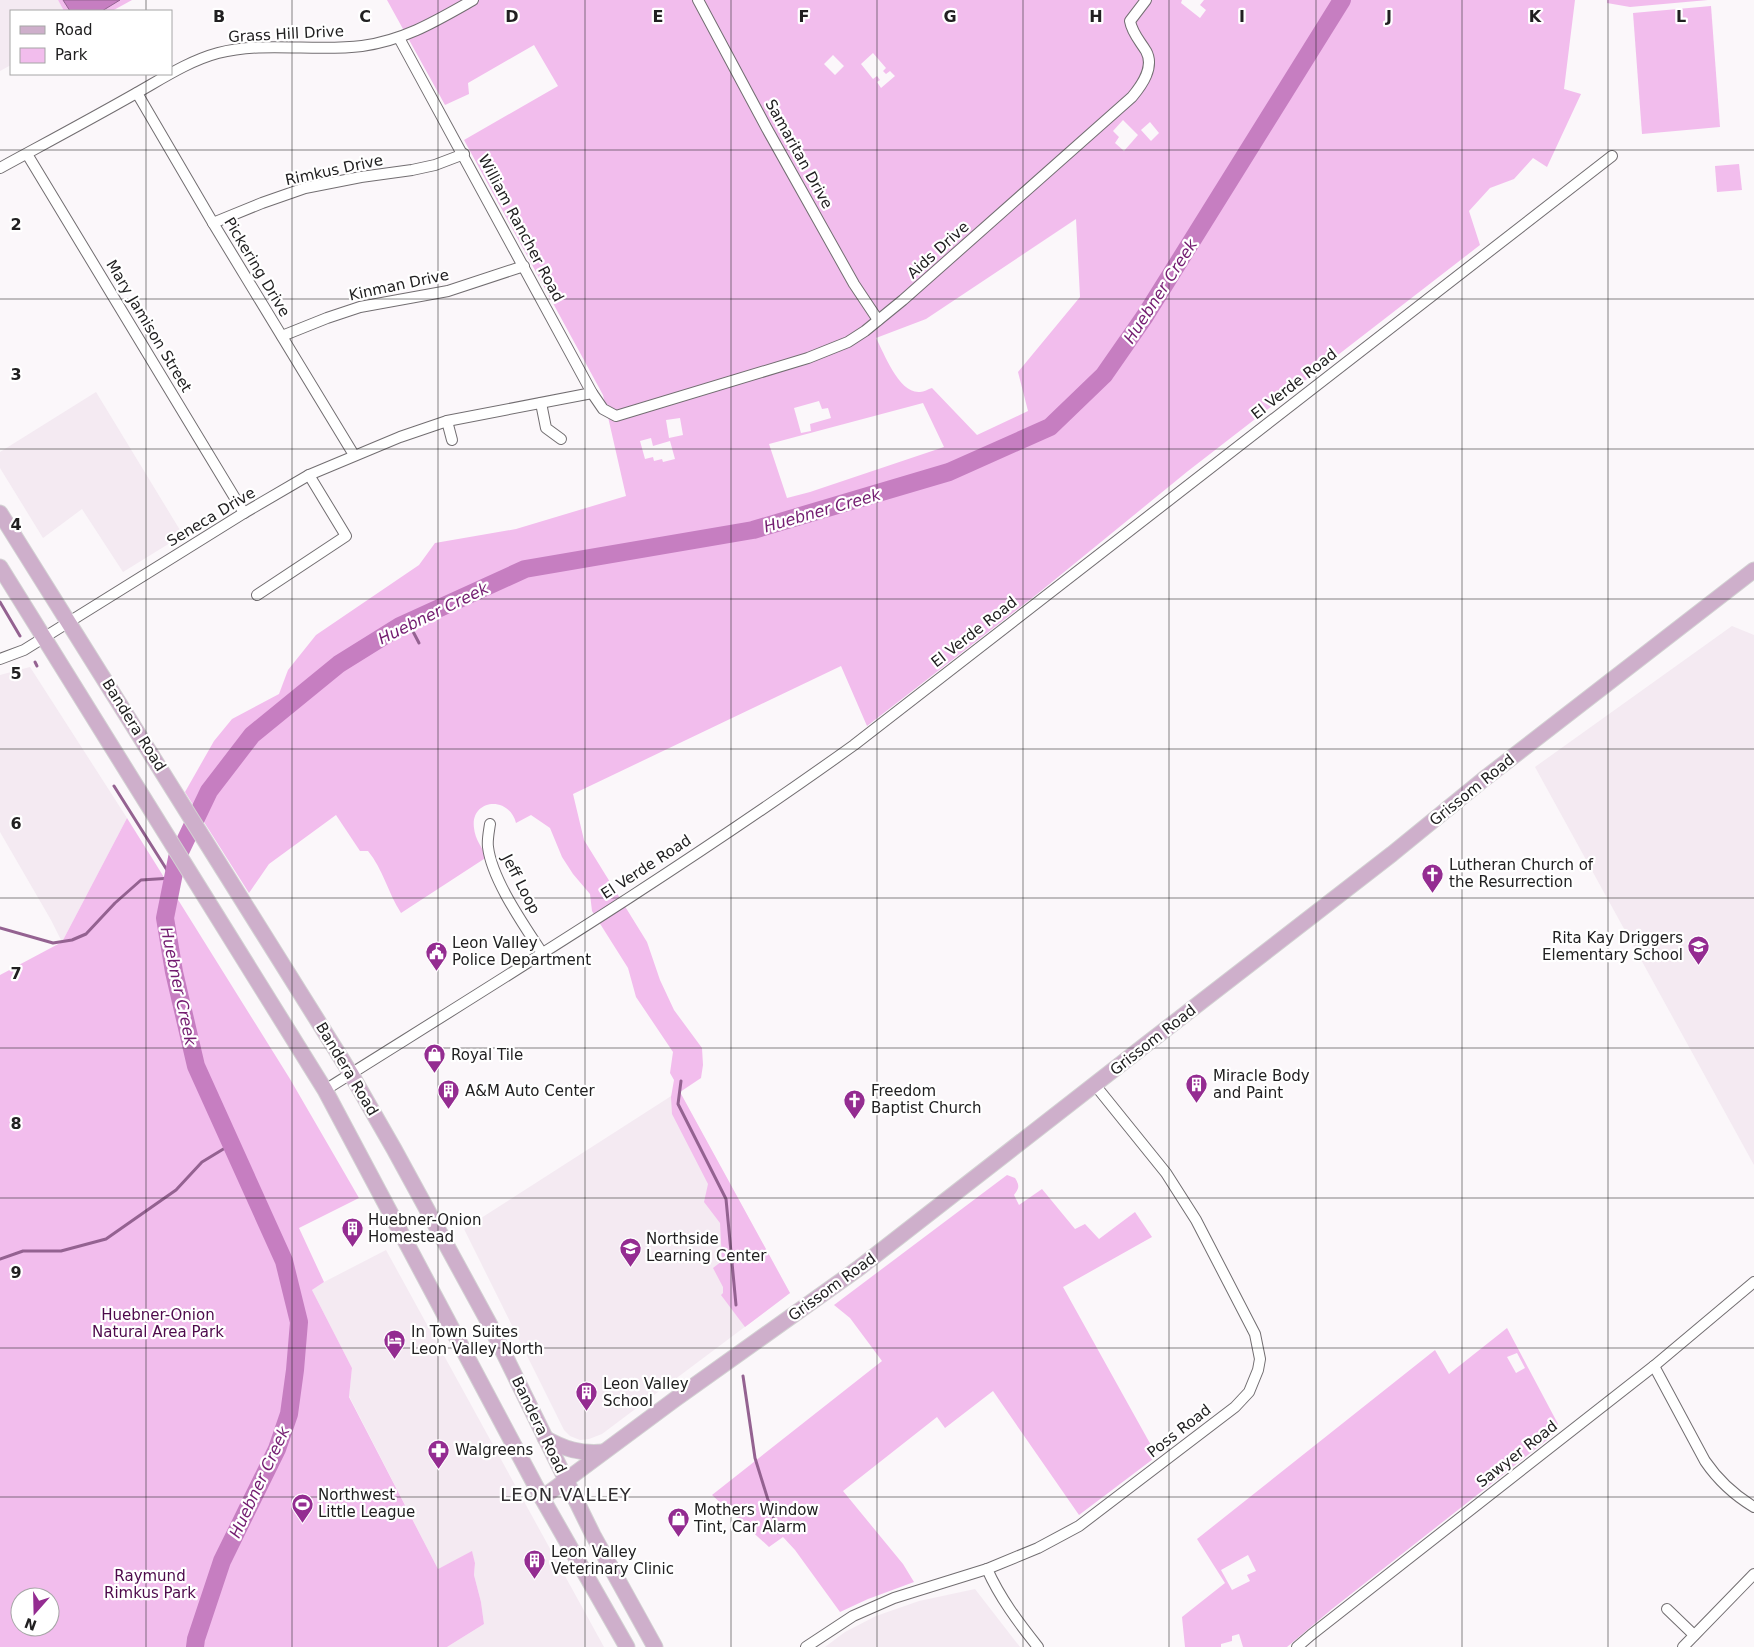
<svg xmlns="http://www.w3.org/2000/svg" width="1754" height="1647" viewBox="0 0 1754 1647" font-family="'DejaVu Sans',sans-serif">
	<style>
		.built { fill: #f4eaf2 }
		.green { fill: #f2bded; fill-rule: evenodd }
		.water { fill: #c67ec1; stroke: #946291 }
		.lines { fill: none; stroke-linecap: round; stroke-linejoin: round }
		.stream { stroke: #946291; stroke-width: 3 }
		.river { stroke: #c67ec1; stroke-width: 18 }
		.minor-casing { stroke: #726e71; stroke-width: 12 }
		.primary-casing { stroke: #d3d2d3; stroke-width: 17 }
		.minor { stroke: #fff; stroke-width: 10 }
		.primary { stroke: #ceafcb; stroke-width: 15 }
		.grid { fill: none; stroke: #212021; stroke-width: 1; stroke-opacity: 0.55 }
		.labels { text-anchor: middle; stroke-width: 4.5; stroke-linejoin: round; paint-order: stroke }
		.street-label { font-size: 15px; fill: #212021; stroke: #fff }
		.poi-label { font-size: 15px; fill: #212021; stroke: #fff; text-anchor: start }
		.park-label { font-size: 15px; fill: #4d094b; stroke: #fff }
		.water-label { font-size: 16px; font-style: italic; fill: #731c70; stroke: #fff }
		.quarter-label { font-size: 18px; letter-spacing: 1px; fill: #312e31; stroke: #fff }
		.grid-label { font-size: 16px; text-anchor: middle; font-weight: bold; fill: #212021; stroke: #fff; stroke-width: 4.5; stroke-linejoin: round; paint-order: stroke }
	</style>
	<rect width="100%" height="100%" fill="#fbf7fa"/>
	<g class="built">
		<polygon points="0,0 58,0 64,11 11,11 11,65 0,71"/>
		<polygon points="96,392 183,535 123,572 82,509 43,538 0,468 0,452"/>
		<polygon points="1732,626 1754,635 1754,1165 1535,767"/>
		<polygon points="30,667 127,818 62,942 51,920 0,832 0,675"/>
		<polygon points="679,1091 790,1293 602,1434 589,1439 580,1440 570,1436 564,1430 464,1229"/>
		<polygon points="386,1250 604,1647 447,1647 484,1624 481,1602 474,1575 475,1563 472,1552 438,1569 349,1396 352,1368 312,1290 324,1282"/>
		<polygon points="975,1589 1020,1647 825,1647 845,1632 876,1616 919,1601"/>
	</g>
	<g class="green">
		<polygon points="58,0 132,0 112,11 64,11"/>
		<path d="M387 0H1182L1181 3 1200 18 1206 10 1200 5 1204 0H1575L1564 89 1581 94 1547 167 1533 158 1514 179 1490 188 1469 211 1480 245 1188 471 1036 595 867 726 841 666 573 794 584 840 647 942 660 980 674 1010 702 1048 703 1065 701 1078 680 1092 790 1293 745 1327 721 1295 723 1293V1287L713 1268 722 1261 720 1223 704 1202 708 1184 672 1114 671 1097 674 1080 670 1073 673 1052 636 997 628 968 592 911 590 894 573 874 562 857 550 828 531 815 516 823C509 795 470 799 474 828 475 839 482 848 487 857L401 913C388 893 383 869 368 851H360L336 815 269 864 249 893 185 792 214 741 232 719 279 694 288 670 316 635 419 565 435 543 516 529 626 496 603 395 464 140 558 86 534 45 468 83 469 94 445 105ZM873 53 886 68 883 71 886 74 890 71 895 76 881 88 877 82 880 80 877 76 873 79 861 64ZM833 55 844 66 835 75 824 64ZM1123 120 1138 135 1124 151 1115 143 1119 137 1113 131ZM1150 122 1159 133 1151 141 1141 130ZM1076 219 1080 297 1018 372 1028 411 977 435 932 388C928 389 924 392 920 392 899 394 884 353 876 338L926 319ZM819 401 822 409 828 408 831 418 810 424 811 431 801 433 794 408ZM923 403 944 447 810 492 787 498 769 444ZM680 418 683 435 669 438 666 420ZM651 438 653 446 670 441 675 459 663 462 662 459 654 461 653 457 645 459 640 441Z"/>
		<polygon points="1607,0 1708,0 1630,7 1607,3"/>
		<polygon points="1711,6 1720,127 1642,134 1633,13"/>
		<polygon points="1739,164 1742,190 1717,192 1715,166"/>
		<path d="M127 818 290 1079 359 1198 299 1228 324 1282 312 1290 352 1368 349 1397 438 1569 472 1551 475 1563 474 1575 481 1602 484 1624 447 1647H0V975L62 942ZM20 1597H50V1627H20Z"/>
		<path d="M1007 1175 1015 1178C1020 1186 1019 1188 1014 1195L1019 1205 1042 1189 1075 1229 1085 1224 1099 1239 1135 1212 1152 1237 1063 1287 1157 1456 1079 1515 993 1391 945 1428 937 1417 843 1491 903 1564 914 1582 868 1599 840 1612 795 1550 783 1537 769 1547 712 1495 882 1361 850 1318 834 1305Z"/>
		<path d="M1507 1328 1558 1424 1552 1436 1332 1609 1287 1647H1243L1239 1634 1232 1636V1641L1221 1644V1647H1185L1182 1617 1225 1583 1197 1539 1435 1350 1449 1374ZM1517 1353 1525 1368 1516 1373 1507 1357ZM1248 1555 1256 1571 1247 1575 1250 1581 1232 1590 1221 1570Z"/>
	</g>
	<polygon class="water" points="63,0 120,0 102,11 70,11"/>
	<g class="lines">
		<g class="stream">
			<polyline points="0,602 20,636"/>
			<polyline points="408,622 419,643"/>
			<polyline points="35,662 37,666"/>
			<polyline points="0,928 53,943 72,940 86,934 115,903 141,880 172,878 114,786"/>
			<polyline points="681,1081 678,1104 726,1199 736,1305"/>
			<polyline points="0,1259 23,1251 61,1251 106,1239 176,1190 202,1162 230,1145"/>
			<polyline points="743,1376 755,1458 778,1532"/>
		</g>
		<polyline class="river" points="195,1647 196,1639 222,1561 277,1449 289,1414 295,1370 299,1322 284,1261 196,1066 174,972 165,918 177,858 209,791 252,735 339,664 400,626 525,569 753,530 949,472 1050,427 1104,375 1145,316 1342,0"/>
		<defs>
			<g id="minor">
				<polyline points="698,0 766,127 854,284 878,320"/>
				<path d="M399 38 592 393 603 409 616 416 808 358 848 342 865 331 903 300 1132 97C1142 85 1155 67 1146 51 1140 41 1132 33 1130 21L1146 0"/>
				<polyline points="137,93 213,223 354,455"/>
				<polyline points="27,154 244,513"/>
				<path d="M0 168C44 144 89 120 133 95 160 80 188 61 218 53 264 41 315 52 362 46 405 40 436 21 473 0"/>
				<polyline points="213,223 262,203 305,188 361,177 412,170 435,165 464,154"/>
				<polyline points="282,336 327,318 360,307 448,291 524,266"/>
				<polyline points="541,403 546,428 561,439"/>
				<polyline points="447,421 452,440"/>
				<polyline points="257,595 346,536 309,475"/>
				<polyline points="0,659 24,650 244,513 309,475 400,437 447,421 592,393"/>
				<path d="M490 824C489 831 487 840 488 847 492 880 524 925 542 953"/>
				<path d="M325 1090C503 978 683 868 854 745L1612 156"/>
				<path d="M1654 1366 1705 1461C1718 1480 1734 1495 1754 1507"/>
				<path d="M987 1569C1000 1598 1018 1622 1038 1647"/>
				<polyline points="1667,1609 1694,1635"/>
				<polyline points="806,1647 853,1616 894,1598 987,1569 1038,1548 1079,1526 1235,1407 1249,1392 1258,1370 1260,1359 1255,1334 1196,1220 1166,1173 1095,1085"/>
				<polyline points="1297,1647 1311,1635 1654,1366 1754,1282"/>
				<polyline points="1683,1647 1754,1574"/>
			</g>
			<g id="primary">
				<polyline points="0,513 351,1074 394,1149 489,1323 593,1535 655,1647"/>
				<polyline points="0,567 325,1090 542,1498 627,1647"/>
				<path d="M545 1438C564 1449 581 1454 603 1452"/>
				<polyline points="542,1498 674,1400 859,1268 1144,1046 1392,854 1484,779 1754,570"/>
			</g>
		</defs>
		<use href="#minor" class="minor-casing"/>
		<use href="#primary" class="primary-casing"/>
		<use href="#minor" class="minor"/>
		<use href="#primary" class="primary"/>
	</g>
	<path class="grid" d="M146 0V11M292 0V1647M438 0V1647M585 0V1647M731 0V1647M877 0V1647M1023 0V1647M1169 0V1647M1316 0V1647M1462 0V1647M1608 0V1647M146 74V1647M0 150H1754M0 299H1754M0 449H1754M0 599H1754M0 749H1754M0 898H1754M0 1048H1754M0 1198H1754M0 1348H1754M0 1497H1754"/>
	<defs>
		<symbol id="church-pin" viewBox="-11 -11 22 30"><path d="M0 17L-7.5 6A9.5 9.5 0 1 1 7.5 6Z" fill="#942c91" stroke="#fff"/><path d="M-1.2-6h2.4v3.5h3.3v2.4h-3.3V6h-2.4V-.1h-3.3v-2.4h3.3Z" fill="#fff"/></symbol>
		<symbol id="school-pin" viewBox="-11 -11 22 30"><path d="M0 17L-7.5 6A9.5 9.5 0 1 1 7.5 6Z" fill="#942c91" stroke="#fff"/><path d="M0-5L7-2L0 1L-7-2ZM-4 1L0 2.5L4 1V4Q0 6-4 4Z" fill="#fff"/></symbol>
		<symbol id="civic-pin" viewBox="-11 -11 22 30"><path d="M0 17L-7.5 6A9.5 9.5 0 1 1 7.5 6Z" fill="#942c91" stroke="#fff"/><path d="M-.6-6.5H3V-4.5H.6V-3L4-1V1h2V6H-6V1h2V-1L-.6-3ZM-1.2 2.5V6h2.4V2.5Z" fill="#fff"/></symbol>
		<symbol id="shop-pin" viewBox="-11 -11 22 30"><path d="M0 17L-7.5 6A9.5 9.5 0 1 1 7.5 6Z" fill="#942c91" stroke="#fff"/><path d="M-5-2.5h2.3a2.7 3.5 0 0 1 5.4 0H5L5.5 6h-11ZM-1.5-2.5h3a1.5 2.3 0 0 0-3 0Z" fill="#fff"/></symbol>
		<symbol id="building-pin" viewBox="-11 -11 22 30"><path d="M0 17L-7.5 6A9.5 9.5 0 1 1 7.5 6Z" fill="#942c91" stroke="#fff"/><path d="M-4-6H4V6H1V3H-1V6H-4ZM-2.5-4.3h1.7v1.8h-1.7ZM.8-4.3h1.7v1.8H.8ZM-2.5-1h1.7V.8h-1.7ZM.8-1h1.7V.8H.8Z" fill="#fff"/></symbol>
		<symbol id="hotel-pin" viewBox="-11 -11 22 30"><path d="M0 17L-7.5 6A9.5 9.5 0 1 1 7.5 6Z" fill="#942c91" stroke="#fff"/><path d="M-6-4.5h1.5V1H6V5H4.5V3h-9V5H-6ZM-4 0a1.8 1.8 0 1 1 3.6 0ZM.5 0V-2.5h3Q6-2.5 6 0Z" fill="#fff"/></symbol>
		<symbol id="pharmacy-pin" viewBox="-11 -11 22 30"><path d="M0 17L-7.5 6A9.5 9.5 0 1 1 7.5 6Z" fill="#942c91" stroke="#fff"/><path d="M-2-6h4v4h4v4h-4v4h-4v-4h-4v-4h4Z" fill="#fff"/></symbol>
		<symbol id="stadium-pin" viewBox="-11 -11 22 30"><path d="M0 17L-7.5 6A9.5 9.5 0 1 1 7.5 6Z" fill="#942c91" stroke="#fff"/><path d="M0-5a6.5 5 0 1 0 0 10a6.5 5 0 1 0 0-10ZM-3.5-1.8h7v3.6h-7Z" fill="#fff"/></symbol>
	</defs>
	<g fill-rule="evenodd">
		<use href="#church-pin" x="1420" y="862" width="25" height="34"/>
		<use href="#school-pin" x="1686" y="934" width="25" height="34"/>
		<use href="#civic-pin" x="424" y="940" width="25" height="34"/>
		<use href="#shop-pin" x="422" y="1042" width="25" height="34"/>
		<use href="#building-pin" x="1184" y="1072" width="25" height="34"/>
		<use href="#building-pin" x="436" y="1078" width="25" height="34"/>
		<use href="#church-pin" x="842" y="1088" width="25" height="34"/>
		<use href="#building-pin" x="340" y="1216" width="25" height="34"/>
		<use href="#school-pin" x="618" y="1236" width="25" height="34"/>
		<use href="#hotel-pin" x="382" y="1328" width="25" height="34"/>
		<use href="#building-pin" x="574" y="1380" width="25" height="34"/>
		<use href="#pharmacy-pin" x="426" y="1438" width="25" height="34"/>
		<use href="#stadium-pin" x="290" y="1492" width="25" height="34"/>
		<use href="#shop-pin" x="666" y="1506" width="25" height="34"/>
		<use href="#building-pin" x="522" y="1548" width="25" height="34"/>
	</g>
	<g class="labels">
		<g class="street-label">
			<text transform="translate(286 34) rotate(-3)" y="5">Grass Hill Drive</text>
			<text transform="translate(799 154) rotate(61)" y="5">Samaritan Drive</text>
			<text transform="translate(334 170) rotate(-12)" y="5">Rimkus Drive</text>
			<text transform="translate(521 228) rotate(62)" y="5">William Rancher Road</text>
			<text transform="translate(938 250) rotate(-42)" y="5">Aids Drive</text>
			<text transform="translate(257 267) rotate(59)" y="5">Pickering Drive</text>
			<text transform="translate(399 285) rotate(-12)" y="5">Kinman Drive</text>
			<text transform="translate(149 326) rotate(59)" y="5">Mary Jamison Street</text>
			<text transform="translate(1294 384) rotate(-38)" y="5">El Verde Road</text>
			<text transform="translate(211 517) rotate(-31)" y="5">Seneca Drive</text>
			<text transform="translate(974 632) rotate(-38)" y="5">El Verde Road</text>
			<text transform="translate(134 725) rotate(58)" y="5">Bandera Road</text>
			<text transform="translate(1472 790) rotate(-39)" y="5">Grissom Road</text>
			<text transform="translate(646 867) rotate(-33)" y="5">El Verde Road</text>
			<text transform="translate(521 884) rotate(63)" y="5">Jeff Loop</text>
			<text transform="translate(1153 1040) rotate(-38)" y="5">Grissom Road</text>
			<text transform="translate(347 1069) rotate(59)" y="5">Bandera Road</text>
			<text transform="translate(832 1287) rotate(-36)" y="5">Grissom Road</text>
			<text transform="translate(539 1425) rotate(64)" y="5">Bandera Road</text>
			<text transform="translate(1179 1431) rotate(-38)" y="5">Poss Road</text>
			<text transform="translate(1517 1454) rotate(-38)" y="5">Sawyer Road</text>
		</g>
		<g class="poi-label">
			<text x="1449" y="870">Lutheran Church of<tspan x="1449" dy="17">the Resurrection</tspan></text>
			<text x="1683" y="943" text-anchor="end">Rita Kay Driggers<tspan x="1683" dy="17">Elementary School</tspan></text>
			<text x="452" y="948">Leon Valley<tspan x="452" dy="17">Police Department</tspan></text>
			<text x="451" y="1060">Royal Tile</text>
			<text x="1213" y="1081">Miracle Body<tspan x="1213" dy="17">and Paint</tspan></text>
			<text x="465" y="1096">A&amp;M Auto Center</text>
			<text x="871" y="1096">Freedom<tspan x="871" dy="17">Baptist Church</tspan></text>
			<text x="368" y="1225">Huebner-Onion<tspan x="368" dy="17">Homestead</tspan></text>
			<text x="646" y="1244">Northside<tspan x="646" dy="17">Learning Center</tspan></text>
			<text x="411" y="1337">In Town Suites<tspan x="411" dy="17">Leon Valley North</tspan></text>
			<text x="603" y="1389">Leon Valley<tspan x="603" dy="17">School</tspan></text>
			<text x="455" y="1455">Walgreens</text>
			<text x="318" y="1500">Northwest<tspan x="318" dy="17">Little League</tspan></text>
			<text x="694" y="1515">Mothers Window<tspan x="694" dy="17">Tint, Car Alarm</tspan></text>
			<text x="551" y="1557">Leon Valley<tspan x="551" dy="17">Veterinary Clinic</tspan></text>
		</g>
		<g class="park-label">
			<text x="158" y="1320">Huebner-Onion<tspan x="158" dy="17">Natural Area Park</tspan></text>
			<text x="150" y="1581">Raymund<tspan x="150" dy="17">Rimkus Park</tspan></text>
		</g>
		<g class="water-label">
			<text transform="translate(1160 291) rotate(-57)" y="6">Huebner Creek</text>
			<text transform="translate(822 510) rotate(-16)" y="6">Huebner Creek</text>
			<text transform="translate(433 613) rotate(-26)" y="6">Huebner Creek</text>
			<text transform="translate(179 986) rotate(78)" y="6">Huebner Creek</text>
			<text transform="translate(259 1482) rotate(-65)" y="6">Huebner Creek</text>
		</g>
		<g class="quarter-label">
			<text x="566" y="1501">LEON VALLEY</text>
		</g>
	</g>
	<g class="grid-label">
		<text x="219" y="22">B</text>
		<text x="365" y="22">C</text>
		<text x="512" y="22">D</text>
		<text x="658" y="22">E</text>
		<text x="804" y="22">F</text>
		<text x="950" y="22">G</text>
		<text x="1096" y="22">H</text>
		<text x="1242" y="22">I</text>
		<text x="1389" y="22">J</text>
		<text x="1535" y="22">K</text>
		<text x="1681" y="22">L</text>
		<text x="16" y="230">2</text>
		<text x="16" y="380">3</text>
		<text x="16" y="530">4</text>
		<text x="16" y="679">5</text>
		<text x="16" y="829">6</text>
		<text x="16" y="979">7</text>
		<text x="16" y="1129">8</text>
		<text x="16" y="1278">9</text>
	</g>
	<rect x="10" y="10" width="162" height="65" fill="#ffffff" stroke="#a6a6a6"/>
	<rect x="20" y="26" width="25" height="8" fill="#ceafcb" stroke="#a6a6a6"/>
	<text x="55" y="35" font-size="15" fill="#212021">Road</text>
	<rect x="20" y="48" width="25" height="15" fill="#f2bded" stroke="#a6a6a6"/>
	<text x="55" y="60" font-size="15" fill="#212021">Park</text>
	<g transform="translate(35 1612) rotate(200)"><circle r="24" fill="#ffffff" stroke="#a6a6a6"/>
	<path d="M0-4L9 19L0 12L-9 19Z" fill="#942c91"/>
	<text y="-8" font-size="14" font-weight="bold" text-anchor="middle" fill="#212021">N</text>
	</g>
</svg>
